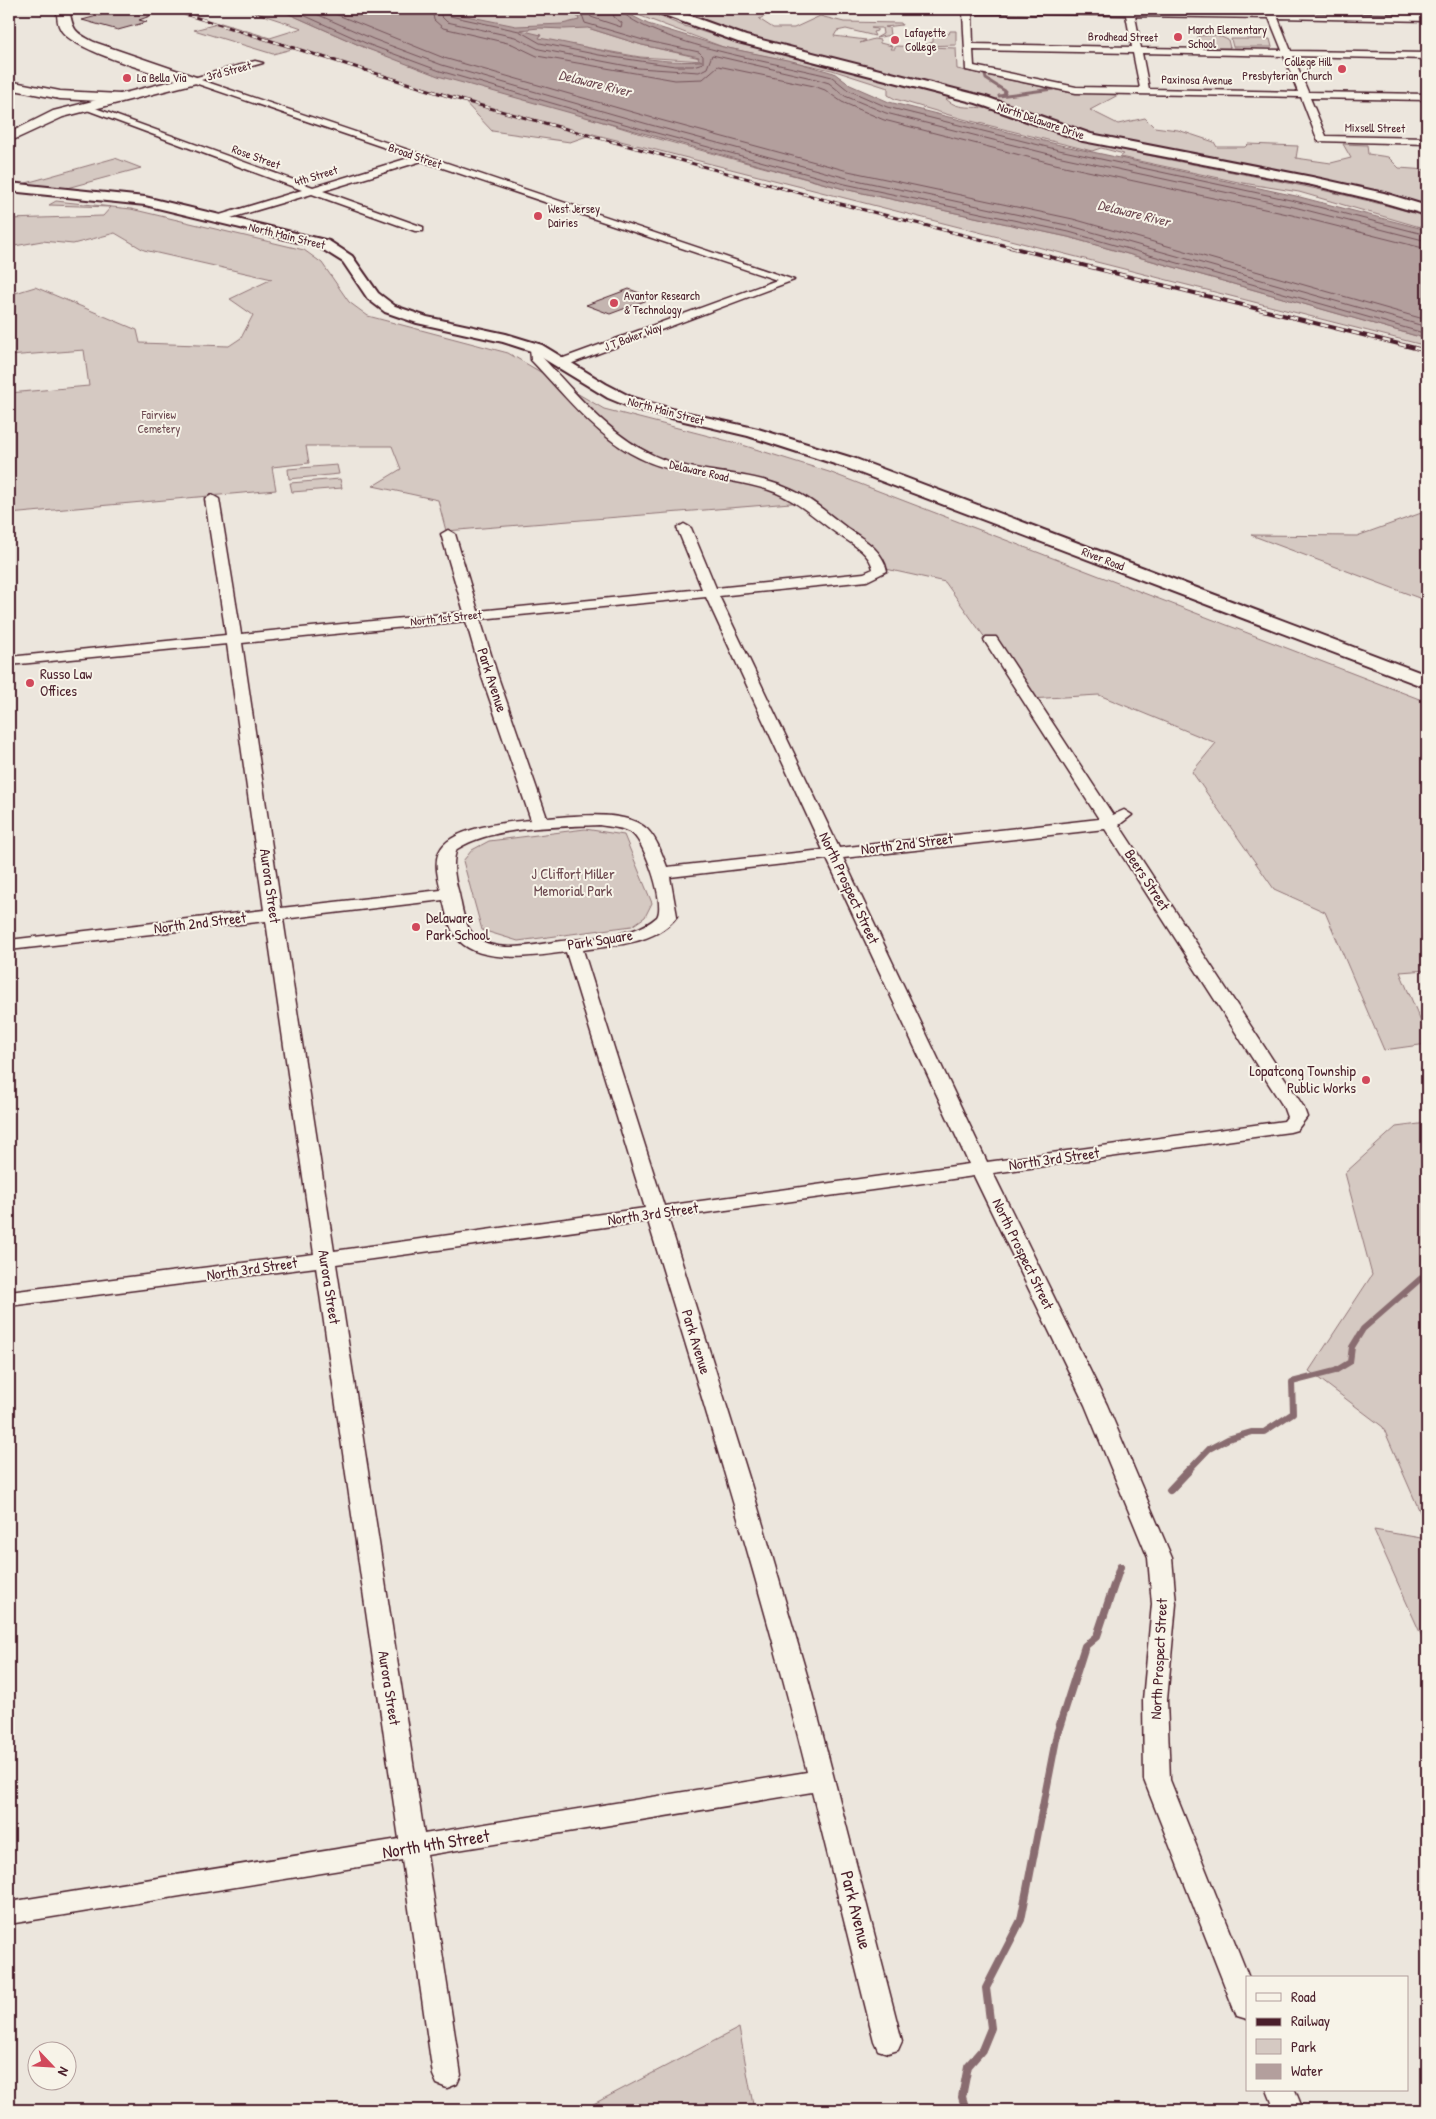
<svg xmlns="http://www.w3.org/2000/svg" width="1436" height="2119" viewBox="0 0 1436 2119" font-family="'Patrick Hand',sans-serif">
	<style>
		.green { fill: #d5c9c2; stroke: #907476 }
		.water { fill: #b39f9d; stroke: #896c6f; fill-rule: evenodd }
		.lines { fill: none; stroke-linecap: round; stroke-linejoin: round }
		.shore { stroke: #745259; stroke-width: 1 }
		.stream-far2 { stroke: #896c6f; stroke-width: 3 }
		.stream-far1 { stroke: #896c6f; stroke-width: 6 }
		.stream { stroke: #896c6f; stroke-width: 8 }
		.building { fill: #c4b5b0; stroke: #4a1f2b }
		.minor-casing { stroke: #4a1f2b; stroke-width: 3 }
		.tertiary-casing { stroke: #4a1f2b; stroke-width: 4 }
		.secondary-casing { stroke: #4a1f2b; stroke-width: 4 }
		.primary-casing { stroke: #4a1f2b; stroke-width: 3 }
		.trunk-casing { stroke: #4a1f2b; stroke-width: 3 }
		.minor { fill: #f7f3e8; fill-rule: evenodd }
		.tertiary { fill: #f7f3e8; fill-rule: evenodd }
		.secondary { fill: #f7f3e8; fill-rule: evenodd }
		.primary { fill: #f7f3e8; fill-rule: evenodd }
		.trunk { fill: #f7f3e8; fill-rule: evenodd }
		.rail-far1-casing { stroke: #4a1f2b; stroke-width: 3 }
		.rail-casing { stroke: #4a1f2b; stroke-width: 4 }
		.rail-far1 { stroke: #f7f3e8; stroke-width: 2; stroke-dasharray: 5.5; stroke-linecap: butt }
		.rail { stroke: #f7f3e8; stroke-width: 2.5; stroke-dasharray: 8; stroke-linecap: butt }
		.poi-dot { fill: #d1495b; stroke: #f7f3e8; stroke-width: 2 }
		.labels { text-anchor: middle; stroke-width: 4; stroke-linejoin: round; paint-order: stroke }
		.far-poi-label { font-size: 12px; fill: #4a1f2b; stroke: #f7f3e8; text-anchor: start }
		.far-street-label { font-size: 12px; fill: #4a1f2b; stroke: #f7f3e8 }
		.far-park-label { font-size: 12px; fill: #6d4a51; stroke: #f7f3e8 }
		.far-water-label { font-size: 14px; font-style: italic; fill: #6f4c53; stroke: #f7f3e8 }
		.poi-label { font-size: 15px; fill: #4a1f2b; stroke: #f7f3e8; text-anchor: start }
		.street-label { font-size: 15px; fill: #4a1f2b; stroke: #f7f3e8 }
		.park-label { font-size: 15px; fill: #6d4a51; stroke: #f7f3e8 }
		.near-street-label { font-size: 18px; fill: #4a1f2b; stroke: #f7f3e8 }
	</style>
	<rect width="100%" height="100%" fill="#ece6dd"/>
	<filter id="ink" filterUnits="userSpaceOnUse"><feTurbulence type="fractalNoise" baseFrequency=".02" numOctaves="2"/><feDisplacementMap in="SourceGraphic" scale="10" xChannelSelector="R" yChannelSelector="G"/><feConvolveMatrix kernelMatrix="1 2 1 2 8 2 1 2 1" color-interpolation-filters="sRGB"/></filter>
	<g filter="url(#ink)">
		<g class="green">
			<polygon points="245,9 278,9 368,49 648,136 844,189 1068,237 1427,339 1427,346 593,134 570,142 492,131 462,99 296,48 273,54 194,30 221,23 270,38 302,28"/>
			<polygon points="408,9 582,9 588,28 642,45 700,58 704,61 640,57 483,29"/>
			<path d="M622 9H641L681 25 729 40 822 62 954 98 946 99C960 112 975 104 992 110 1027 121 1061 135 1097 144 1207 170 1319 184 1427 217V229L1299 192 1243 183 1120 157 1124 154 1101 148 1092 151 963 119 895 99 888 95V88L832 70 723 47Z"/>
			<polygon points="666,9 749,9 804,13 767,15 759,19 773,28 794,28 820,16 844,22 901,23 902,25 885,27 889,28 890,35 876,38 883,34 882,28 871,28 877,29 877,31 873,32 875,36 846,29 837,31 834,36 866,40 860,43 874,39 880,40 880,43 892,46 890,49 895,49 895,46 956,48 957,69 1067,92 1118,95 1090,110 1118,124 1145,118 1154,127 1178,130 1214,142 1217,147 1245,147 1248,144 1298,146 1296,158 1331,163 1351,158 1343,144 1367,145 1368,154 1388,157 1399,168 1427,170 1427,207 1130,146 1045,121 1015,106 775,46"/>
			<polygon points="950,31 956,31 956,45 922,46 933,42 933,33 949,34"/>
			<polygon points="1217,35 1228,40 1230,48 1199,48 1198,36"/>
			<polygon points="1231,39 1270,39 1272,47 1233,47"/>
			<polygon points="115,158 141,168 63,189 19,185"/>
			<polygon points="56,201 131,209 304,250 322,263 349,302 368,316 508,353 604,409 736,443 829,472 1427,702 1427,970 1400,972 1427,1036 1427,1044 1384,1050 1325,912 1274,889 1192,772 1216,743 1099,695 1029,699 945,582 886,569 803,502 446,531 438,500 373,486 401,469 392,446 306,446 309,463 272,467 276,490 9,514 9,393 89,386 84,350 9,356 9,295 35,287 137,330 140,343 229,346 241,338 253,315 230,299 272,279 144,250 115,233 73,244 42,241 9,247 9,219 103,216 111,207 49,205"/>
			<polygon points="337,465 339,474 289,479 288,469"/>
			<polygon points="340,479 342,488 292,492 290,483"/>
			<polygon points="1427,511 1427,601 1251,535 1357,536"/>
			<polygon points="585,829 624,835 652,903 645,917 632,926 518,941 482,930 463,861 472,850 489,841"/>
			<polygon points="1427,1123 1427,1528 1383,1427 1309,1371 1372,1275 1345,1173 1396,1127"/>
			<polygon points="1374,1530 1427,1539 1427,1648"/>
			<polygon points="739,2028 754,2110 582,2110"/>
		</g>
		<path class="water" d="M278 9H432L516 26 562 24 579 20 575 9H619L648 24 723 47 792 61 834 73 850 85 889 102 1060 145 1296 196 1427 230V339L1068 237 844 189 438 76 368 49ZM539 28 564 29 588 28 642 45 699 57 698 59 702 61C648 65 593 47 539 38L541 35 520 30Z"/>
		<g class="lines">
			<g class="shore">
				<polyline points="290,9 370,45 440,71 649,131 845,184 1069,232 1427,334"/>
				<polyline points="305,9 373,39 442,65 651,125 847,178 1071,226 1427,327"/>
				<polyline points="323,9 444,58 653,118 848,171 1073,219 1427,320"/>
				<polyline points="432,9 434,20 443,28 512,44 537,56 675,80 703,79 718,66 814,86 825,90 842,102 884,120 1055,164 1292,215 1427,249"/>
				<polyline points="439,9 441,16 447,22 515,37 539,49 638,68 699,72 707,68 712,55 816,79 829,83 845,96 886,113 1057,156 1294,207 1427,241"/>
				<polyline points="446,9 450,16 519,31 540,43 599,55 675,66 693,66 703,63 703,56 699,52 643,40 585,23 580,9"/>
				<polyline points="587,9 591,17 621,27 622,23 614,17 612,9"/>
				<path d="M619 9C648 43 784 64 832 77L848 90 887 107 1059 150 1295 201 1427 235"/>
			</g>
			<g class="stream-far2">
				<polyline points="985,75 986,79 1005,91 1004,95"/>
				<polyline points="999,96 1053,89"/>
			</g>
			<polyline class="stream-far1" points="1187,1472 1209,1449 1228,1439 1252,1432 1264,1432 1293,1413 1292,1382 1335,1371 1350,1362 1352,1347 1363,1329 1427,1273"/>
			<g class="stream">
				<polyline points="1170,1490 1189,1470"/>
				<polyline points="966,2110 962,2097 968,2066 982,2050 991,2028 986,1988 1021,1920 1057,1734 1085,1646 1097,1636 1120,1567"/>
			</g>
		</g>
		<g class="building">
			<polygon points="123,9 148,9 150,16 139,20 147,22 118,30 82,20"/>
			<polygon points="629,289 653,298 610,314 586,305"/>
		</g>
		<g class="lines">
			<defs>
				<g id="minor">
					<path d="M907 9H1133L1267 13 1266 9H1274L1276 13 1427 15V21L1278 18 1291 51 1427 53V59L1293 56 1308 92 1427 94V100L1310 98 1326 136 1427 138V144L1318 141 1301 97 1076 93 966 70 963 13 911 12ZM972 13 1126 15 1132 47 973 44ZM1135 16 1269 18 1282 50 1141 48ZM973 50 1133 53 1140 88 1076 87 974 66ZM1142 53 1284 56 1298 92 1149 89Z"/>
					<polygon points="255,61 263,63 201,80 794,280 562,367 556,363 558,360 777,280 422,161 323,191 423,227 423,231 415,231 312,194 217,222 213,221 213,217 302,190 79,107 87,105 313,187 412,157 186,80"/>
					<path d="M536 344 542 348 541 356C575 392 608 435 655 456 697 475 745 470 787 488 810 497 828 514 847 528 863 539 883 550 887 571L867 581 719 596 839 848 1099 819 984 640 986 637H996L1113 815 1124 810 1132 815 1119 825 1303 1106 1307 1117 1297 1130 1290 1132 993 1173 1107 1405 1172 1558 1176 1604 1167 1700 1170 1780 1249 1978H1247V2019L1237 2016 1233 2007 1144 1780 1143 1700 1152 1604 1148 1558 1085 1405 974 1176 668 1218 751 1484 809 1682 902 2041 898 2050 888 2053 878 2050 874 2041 812 1792 427 1855 461 2075 457 2084 447 2088 437 2084 433 2075 402 1860 9 1924V1902L399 1839 316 1267 9 1306V1292L314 1254 266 921 9 950V940L264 910 227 644 9 665V657L226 635 205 499 212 495 219 499 241 634 464 612 441 534 448 530 455 534 478 611 702 589 677 528 684 524 691 528 716 588 864 573 873 569C870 553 851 543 839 535 816 519 796 499 769 490 723 475 673 478 630 453 591 430 562 392 531 360L530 348ZM706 597 823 850 667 867C662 854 657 839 647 829 625 809 574 816 547 818L498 677 480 619ZM466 621 482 677 531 820C507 822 450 827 439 852 434 863 438 878 441 890L281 908 242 643ZM599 825C610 827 623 827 633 834 645 844 666 904 657 917 650 923 643 927 634 930 615 936 592 939 573 940 546 941 500 957 476 937 464 927 462 908 459 894 455 880 451 863 457 849 492 826 557 827 599 825ZM1105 829 1283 1106 1287 1117 1284 1121 987 1162 843 858ZM827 859 969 1164 664 1206 583 950C614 945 657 944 677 916L670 877ZM443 900C447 916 450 934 464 945 488 963 538 956 566 952L645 1208 334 1251 283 919ZM648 1221C704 1404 761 1587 807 1772L424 1834 336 1264Z"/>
					<polygon points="1267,2090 1295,2090 1303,2110 1275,2110"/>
				</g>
				<polygon id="tertiary" points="9,183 145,197 329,241 352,256 378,293 395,306 427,317 506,334 542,345 606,384 633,398 675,410 758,429 856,459 1427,675 1427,688 844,467 748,436 637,410 608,398 531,351 503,342 417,323 385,312 368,299 343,262 319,247 145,205 9,191"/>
				<polygon id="secondary" points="654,9 671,9 746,36 986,97 1091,134 1312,177 1384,193 1427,206 1427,215 1375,200 1312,185 1083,141 976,103 738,42 656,12"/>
				<path id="primary" d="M57 9H69C73 30 74 32 94 42L196 77 198 80 196 83 63 117 9 142V133L53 111 176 80C153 72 68 49 60 28 57 23 57 14 57 9Z"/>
				<polygon id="trunk" points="9,81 60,91 120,94 127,98 120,102 60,99 9,89"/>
			</defs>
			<use href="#minor" class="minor-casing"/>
			<use href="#tertiary" class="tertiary-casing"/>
			<use href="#secondary" class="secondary-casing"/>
			<use href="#primary" class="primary-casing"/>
			<use href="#trunk" class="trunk-casing"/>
			<use href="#minor" class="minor"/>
			<use href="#tertiary" class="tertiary"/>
			<use href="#secondary" class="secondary"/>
			<use href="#primary" class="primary"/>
			<use href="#trunk" class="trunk"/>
			<defs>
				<polyline id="rail-far1" points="169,9 464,101 833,202 1015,248"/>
				<polyline id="rail" points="1010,247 1427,351"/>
			</defs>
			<use href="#rail-far1" class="rail-far1-casing"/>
			<use href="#rail" class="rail-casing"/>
			<use href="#rail-far1" class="rail-far1"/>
			<use href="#rail" class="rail"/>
		</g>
	</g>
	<g class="poi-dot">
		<circle cx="1178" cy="37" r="5"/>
		<circle cx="895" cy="40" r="5"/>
		<circle cx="1342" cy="69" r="5"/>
		<circle cx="127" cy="78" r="5"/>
		<circle cx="538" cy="216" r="5"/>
		<circle cx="614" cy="303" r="5"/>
		<circle cx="30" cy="683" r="5"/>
		<circle cx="416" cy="927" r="5"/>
		<circle cx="1366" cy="1080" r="5"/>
	</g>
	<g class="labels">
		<g class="far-poi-label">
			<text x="1188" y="34">March Elementary<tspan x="1188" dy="14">School</tspan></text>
			<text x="905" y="37">Lafayette<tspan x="905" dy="14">College</tspan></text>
			<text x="1332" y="66" text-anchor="end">College Hill<tspan x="1332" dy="14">Presbyterian Church</tspan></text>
			<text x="137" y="82">La Bella Via</text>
			<text x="548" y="213">West Jersey<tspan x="548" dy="14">Dairies</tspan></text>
			<text x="624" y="300">Avantor Research<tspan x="624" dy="14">&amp; Technology</tspan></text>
		</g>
		<g class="far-street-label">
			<text transform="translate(1123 37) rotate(1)" y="4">Brodhead Street</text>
			<text transform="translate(229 71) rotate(-15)" y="4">3rd Street</text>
			<text transform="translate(1197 80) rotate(1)" y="4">Paxinosa Avenue</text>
			<text transform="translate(1041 121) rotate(19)" y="4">North Delaware Drive</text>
			<text transform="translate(1375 128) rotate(1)" y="4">Mixsell Street</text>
			<text transform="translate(415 156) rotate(19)" y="4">Broad Street</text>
			<text transform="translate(256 157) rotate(20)" y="4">Rose Street</text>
			<text transform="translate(316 176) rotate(-17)" y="4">4th Street</text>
			<text transform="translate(287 236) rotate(14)" y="4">North Main Street</text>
			<text transform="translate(633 337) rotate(-20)" y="4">J T Baker Way</text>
			<text transform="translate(666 411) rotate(15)" y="4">North Main Street</text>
			<text transform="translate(699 471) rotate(13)" y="4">Delaware Road</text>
			<text transform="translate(1103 559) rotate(21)" y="4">River Road</text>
			<text transform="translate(446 618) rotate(-6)" y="4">North 1st Street</text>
		</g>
		<g class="far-park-label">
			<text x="159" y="419">Fairview<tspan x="159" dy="14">Cemetery</tspan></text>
		</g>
		<g class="far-water-label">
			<text transform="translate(595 83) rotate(14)" y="5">Delaware River</text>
			<text transform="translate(1134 213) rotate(14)" y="5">Delaware River</text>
		</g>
		<g class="poi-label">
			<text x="40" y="679">Russo Law<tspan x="40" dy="17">Offices</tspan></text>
			<text x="426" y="923">Delaware<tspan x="426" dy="17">Park School</tspan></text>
			<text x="1356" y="1076" text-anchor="end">Lopatcong Township<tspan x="1356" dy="17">Public Works</tspan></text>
		</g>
		<g class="street-label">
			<text transform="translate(492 680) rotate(72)" y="5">Park Avenue</text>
			<text transform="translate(907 844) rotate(-7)" y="5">North 2nd Street</text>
			<text transform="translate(1147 880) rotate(57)" y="5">Beers Street</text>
			<text transform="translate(270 886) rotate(82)" y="5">Aurora Street</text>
			<text transform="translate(849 888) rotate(65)" y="5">North Prospect Street</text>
			<text transform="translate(200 923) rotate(-7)" y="5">North 2nd Street</text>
			<text transform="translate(600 940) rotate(-9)" y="5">Park Square</text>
			<text transform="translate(1054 1159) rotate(-8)" y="5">North 3rd Street</text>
			<text transform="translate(653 1214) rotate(-8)" y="5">North 3rd Street</text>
			<text transform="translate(1023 1254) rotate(64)" y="5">North Prospect Street</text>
			<text transform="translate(252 1269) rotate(-8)" y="5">North 3rd Street</text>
			<text transform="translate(329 1287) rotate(81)" y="5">Aurora Street</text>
			<text transform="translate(696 1342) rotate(73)" y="5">Park Avenue</text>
			<text transform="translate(1159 1659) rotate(-87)" y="5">North Prospect Street</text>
			<text transform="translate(389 1688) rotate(81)" y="5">Aurora Street</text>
		</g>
		<g class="park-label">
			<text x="573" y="879">J Cliffort Miller<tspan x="573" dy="17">Memorial Park</tspan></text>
		</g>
		<g class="near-street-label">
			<text transform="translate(436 1844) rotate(-9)" y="6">North 4th Street</text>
			<text transform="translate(856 1910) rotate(76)" y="6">Park Avenue</text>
		</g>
	</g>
	<rect width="1436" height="2119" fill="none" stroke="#f7f3e8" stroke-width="30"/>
	<rect x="15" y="15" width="1406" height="2089" fill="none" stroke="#4a1f2b" stroke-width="2" filter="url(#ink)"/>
	<rect x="1246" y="1976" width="162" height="115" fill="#f7f3e8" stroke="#b29e9c"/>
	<rect x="1256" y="1993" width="25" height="8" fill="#f7f3e8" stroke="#b29e9c"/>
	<text x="1291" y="2002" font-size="15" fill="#4a1f2b">Road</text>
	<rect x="1256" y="2018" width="25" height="8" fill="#4a1f2b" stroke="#b29e9c"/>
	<text x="1291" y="2026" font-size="15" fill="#4a1f2b">Railway</text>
	<rect x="1256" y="2039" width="25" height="15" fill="#d5c9c2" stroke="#b29e9c"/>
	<text x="1291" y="2052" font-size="15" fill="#4a1f2b">Park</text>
	<rect x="1256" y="2064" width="25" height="15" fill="#b39f9d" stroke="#b29e9c"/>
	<text x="1291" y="2076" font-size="15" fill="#4a1f2b">Water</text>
	<g transform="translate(52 2066) rotate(115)"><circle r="24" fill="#f7f3e8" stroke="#b29e9c"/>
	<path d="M0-4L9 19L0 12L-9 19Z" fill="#d1495b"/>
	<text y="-8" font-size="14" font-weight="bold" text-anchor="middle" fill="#4a1f2b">N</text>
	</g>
</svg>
